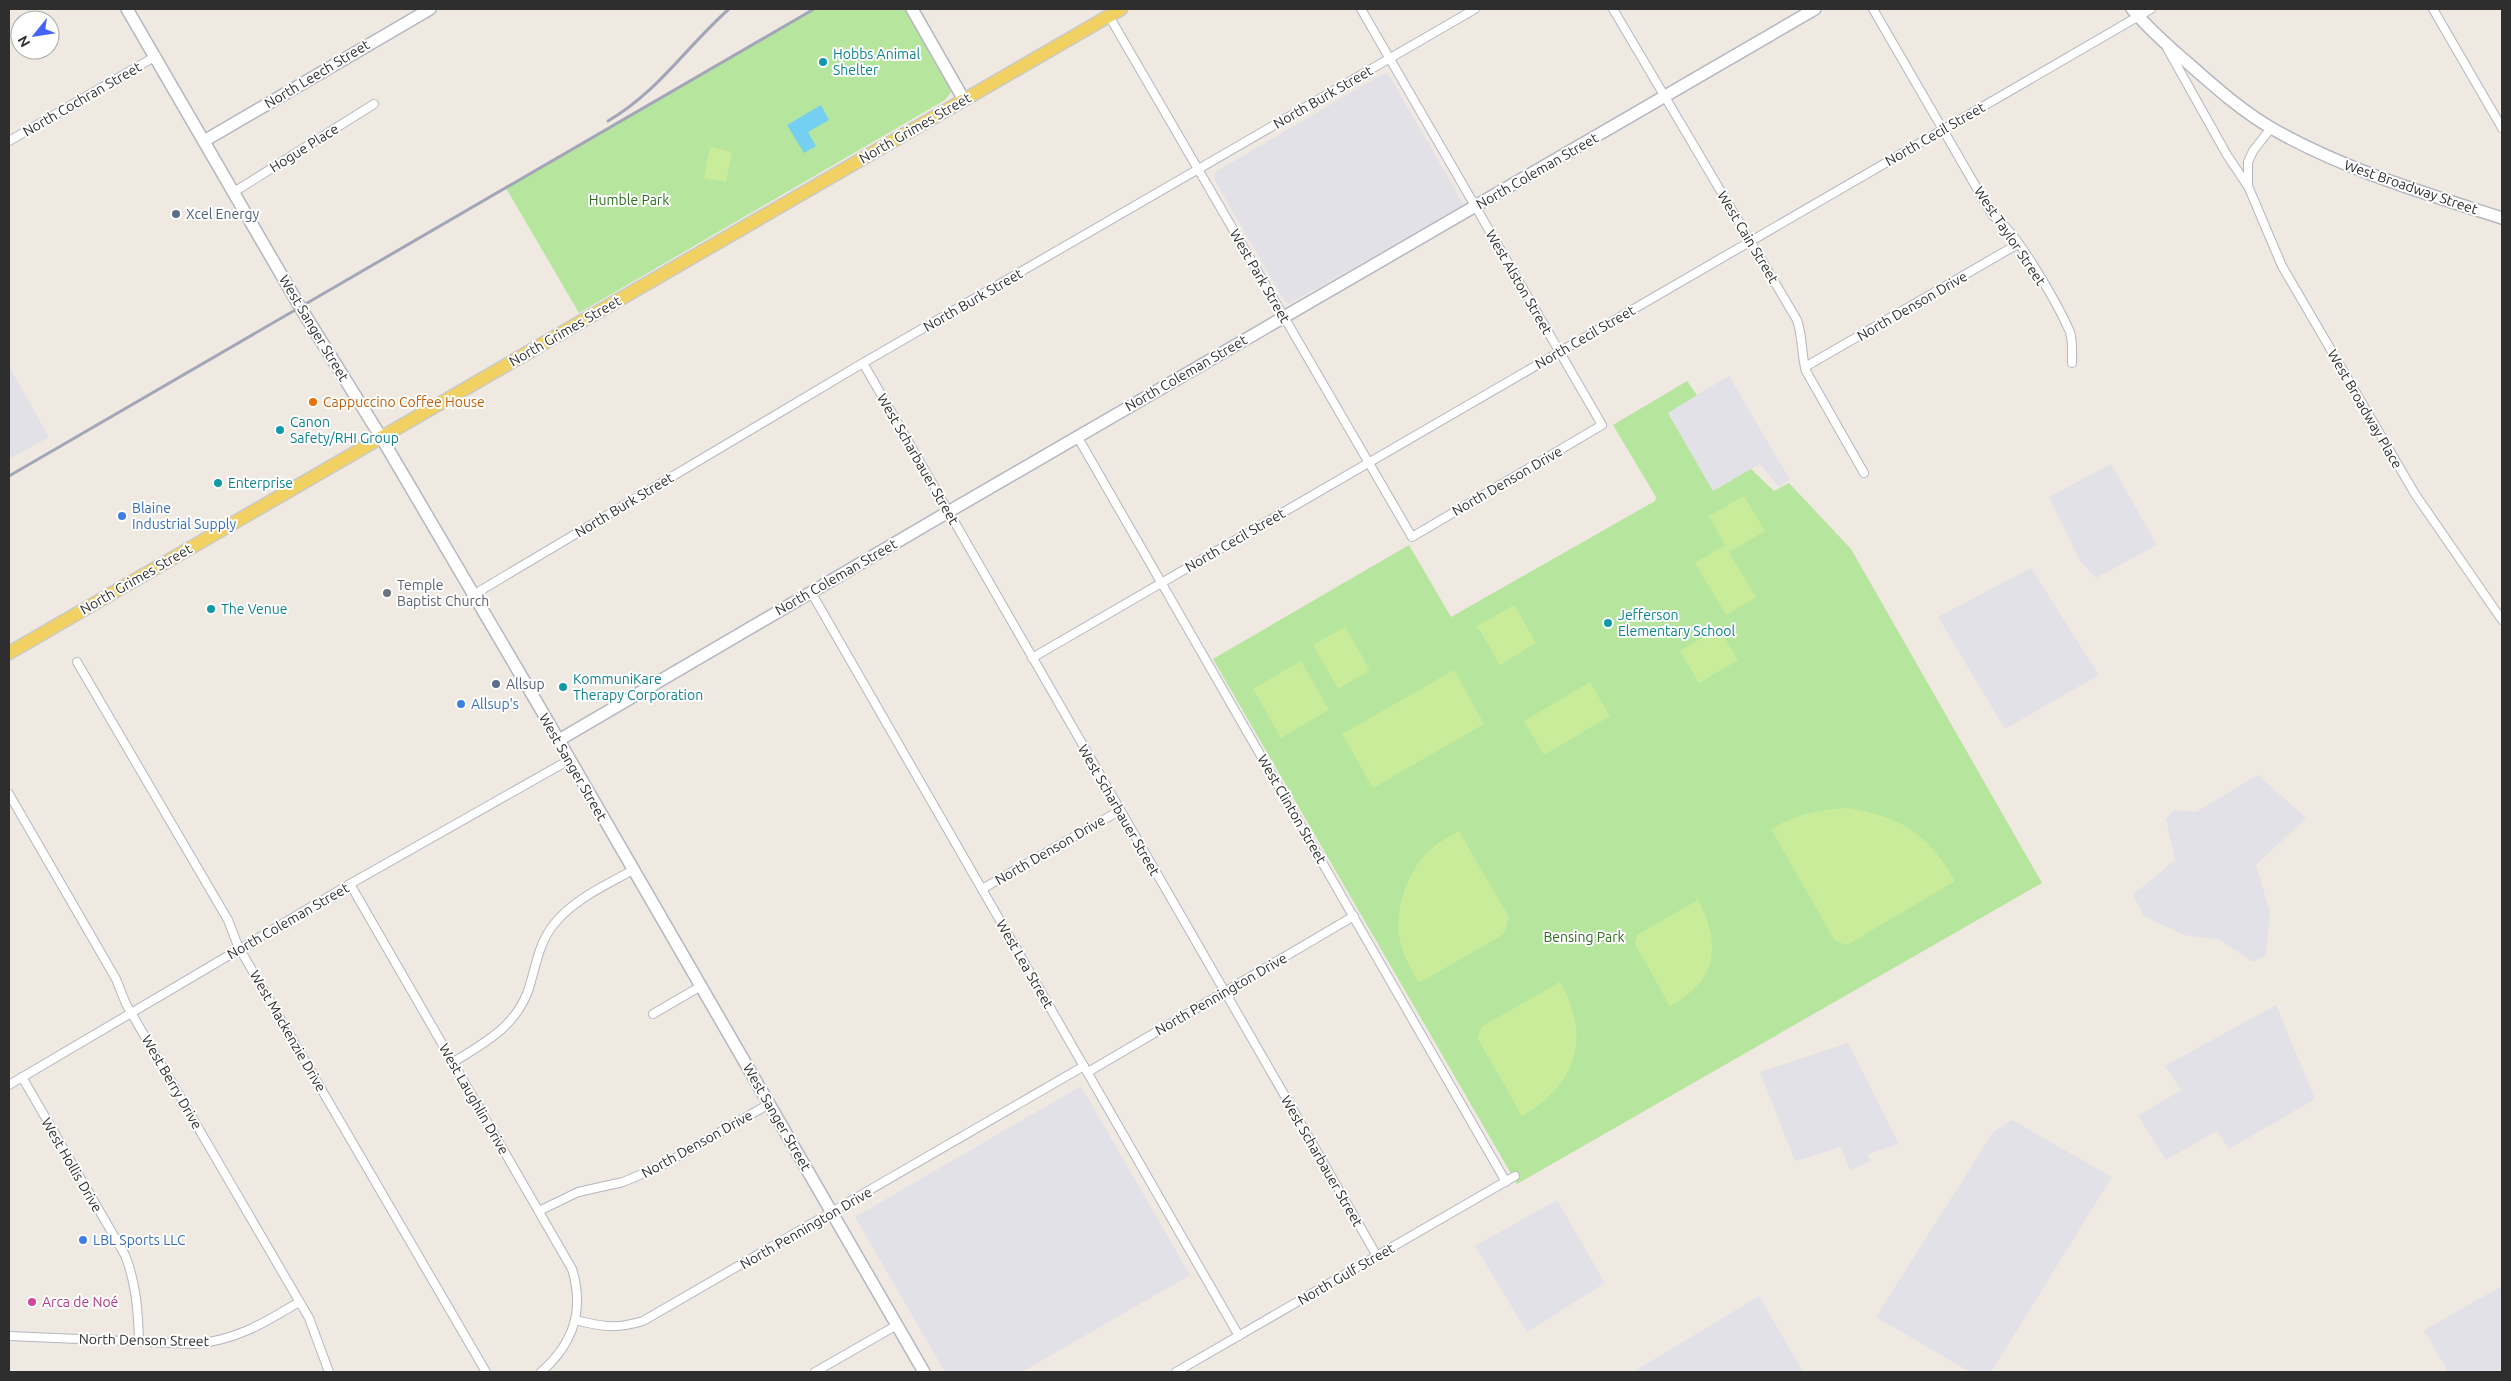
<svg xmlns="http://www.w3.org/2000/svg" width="2511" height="1381" viewBox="0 0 2511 1381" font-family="Ubuntu,sans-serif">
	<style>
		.industrial { fill: #e3e1e8 }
		.green { fill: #b6e59e }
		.pitch { fill: #c9ec9a }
		.water { fill: #75cff0 }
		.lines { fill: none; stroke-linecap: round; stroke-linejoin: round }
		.street-casing { stroke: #b4b7c1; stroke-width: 10 }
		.secondary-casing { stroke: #b4b7c1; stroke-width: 14 }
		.primary-casing { stroke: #c9c9c9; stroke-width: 15 }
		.street { stroke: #fff; stroke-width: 8 }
		.secondary { stroke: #fff; stroke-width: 11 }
		.primary { stroke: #f2d163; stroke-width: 12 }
		.rail { stroke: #a3a6b8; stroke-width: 3 }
		.culture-dot { fill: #0f9aa8; stroke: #fff; stroke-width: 2 }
		.service-dot { fill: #5c6f8a; stroke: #fff; stroke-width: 2 }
		.food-dot { fill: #e8710a; stroke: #fff; stroke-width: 2 }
		.shop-dot { fill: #3f7fe0; stroke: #fff; stroke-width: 2 }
		.worship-dot { fill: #6b7280; stroke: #fff; stroke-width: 2 }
		.hotel-dot { fill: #d1479c; stroke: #fff; stroke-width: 2 }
		.labels { text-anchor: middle; stroke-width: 4; stroke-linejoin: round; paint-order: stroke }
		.culture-label { font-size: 14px; fill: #0d838f; stroke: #fff; text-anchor: start }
		.street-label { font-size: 14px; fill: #2e2e2e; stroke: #fff }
		.park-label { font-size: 14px; fill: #2c6e1b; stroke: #fff }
		.service-label { font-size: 14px; fill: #4e5e75; stroke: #fff; text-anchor: start }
		.food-label { font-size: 14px; fill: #c56008; stroke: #fff; text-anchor: start }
		.shop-label { font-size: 14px; fill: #366cbe; stroke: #fff; text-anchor: start }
		.worship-label { font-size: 14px; fill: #5b616d; stroke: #fff; text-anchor: start }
		.hotel-label { font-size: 14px; fill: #b23c85; stroke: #fff; text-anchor: start }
	</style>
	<rect width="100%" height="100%" fill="#efe9e1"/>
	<g class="industrial">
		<polygon points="1384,73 1388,73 1464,205 1289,304 1284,300 1215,181 1214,175 1217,171"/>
		<polygon points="9,366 49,437 9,459"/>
		<polygon points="1729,376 1790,480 1779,487 1760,464 1713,491 1668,412"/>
		<polygon points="2111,464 2157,545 2096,578 2080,561 2049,497"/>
		<polygon points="2031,568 2099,675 2005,729 1938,617"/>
		<polygon points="2258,775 2306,818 2256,865 2270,912 2266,955 2253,962 2220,940 2184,935 2144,916 2133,895 2175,860 2166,819 2174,810 2196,812"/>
		<polygon points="2276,1005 2315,1099 2229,1149 2217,1131 2166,1160 2138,1116 2181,1090 2165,1066"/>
		<polygon points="1848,1043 1899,1144 1868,1154 1870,1162 1850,1170 1841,1147 1795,1161 1760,1072"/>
		<polygon points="1081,1086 1190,1275 1022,1372 945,1372 855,1217"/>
		<polygon points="2012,1120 2112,1177 1991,1372 1970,1372 1876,1317 1993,1132"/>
		<polygon points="1557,1200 1605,1283 1527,1332 1475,1246"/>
		<polygon points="2502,1286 2502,1372 2448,1372 2424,1330"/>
		<polygon points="1759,1296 1803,1372 1633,1372"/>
	</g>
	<g class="green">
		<polygon points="814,9 906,9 952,91 945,100 579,313 506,188"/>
		<polygon points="1687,381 1697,395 1668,413 1713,491 1751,469 1774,491 1789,483 1851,549 2042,883 1517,1184 1213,659 1409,545 1451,617 1655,501 1656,497 1613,425"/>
	</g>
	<g class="pitch">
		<polygon points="710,147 732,152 726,182 704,178"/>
		<polygon points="1744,496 1765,531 1729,552 1756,597 1726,615 1695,563 1725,545 1709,516"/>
		<polygon points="1514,605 1536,643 1500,665 1477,626"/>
		<polygon points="1345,627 1370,670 1338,689 1313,645"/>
		<polygon points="1719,628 1738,660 1699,683 1680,651"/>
		<polygon points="1301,661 1329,710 1281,738 1253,689"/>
		<polygon points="1454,670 1484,724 1373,788 1342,734"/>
		<polygon points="1590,682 1610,716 1544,755 1524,721"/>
		<path d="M1848 808C1902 817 1927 833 1955 881L1847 945 1835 941 1771 829C1798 814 1817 810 1848 808Z"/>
		<path d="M1459 831 1509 917 1504 934 1419 983C1412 971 1405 959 1401 945 1393 916 1404 881 1422 858 1432 846 1446 838 1459 831Z"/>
		<path d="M1698 900C1722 945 1717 981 1670 1006L1635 944 1637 935Z"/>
		<path d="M1560 982C1592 1037 1576 1085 1522 1116L1478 1039 1481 1027Z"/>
	</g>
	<polygon class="water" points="821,105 829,120 808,132 816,146 804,153 787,125"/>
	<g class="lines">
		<defs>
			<g id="street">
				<path d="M1613 9 1797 320C1803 337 1801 354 1806 371L1864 473"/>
				<path d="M1873 9 1993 216C2017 231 2058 305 2070 332 2073 342 2072 354 2072 363"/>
				<polyline points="2433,9 2502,128"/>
				<polyline points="1109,16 1412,537 1602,425 1361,9"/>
				<polyline points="2167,48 2227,155 2247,185"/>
				<polyline points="2271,128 2253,151 2248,162 2248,186 2282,266 2415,494 2502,620"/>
				<polyline points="9,141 156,56"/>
				<polyline points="234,192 374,104"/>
				<polyline points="863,363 1377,1256"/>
				<polyline points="1805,367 2018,244"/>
				<polyline points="1077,436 1506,1182"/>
				<polyline points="811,592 1239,1336"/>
				<polyline points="473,595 863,363 1475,9"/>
				<polyline points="1032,658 2151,9"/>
				<polyline points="77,662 228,920 238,946 486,1372"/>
				<polyline points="9,794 116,979 126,1004 309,1318 329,1372"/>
				<path d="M350 884 572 1269C585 1311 573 1344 541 1372"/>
				<polyline points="982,889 1119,811"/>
				<polyline points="653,1014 701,986"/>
				<path d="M452 1063C484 1043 515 1027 528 991 536 967 538 944 554 924 574 899 606 885 633 870"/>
				<polyline points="1088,1072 1354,916"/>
				<path d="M22 1077 125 1255C136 1283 138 1310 139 1340"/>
				<polyline points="9,1085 350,884 569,760"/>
				<polyline points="539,1211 578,1192 623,1182 661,1166 769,1104"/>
				<path d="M575 1320C603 1327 617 1329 643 1321L1084 1066"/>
				<path d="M9 1336 195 1344C237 1340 264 1323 299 1302"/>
				<polyline points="815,1372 897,1325"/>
				<polyline points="1176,1372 1515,1176"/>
			</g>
			<g id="secondary">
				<polyline points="127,9 300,307 381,437 536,701 924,1372"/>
				<polyline points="912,9 964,100"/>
				<path d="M2132 9C2149 29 2169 47 2189 64 2215 87 2243 112 2273 129 2345 170 2424 193 2502 218"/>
				<polyline points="204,141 430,9"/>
				<polyline points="559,740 948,512 1815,9"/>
			</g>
			<polyline id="primary" points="9,653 1121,9"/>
		</defs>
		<use href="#street" class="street-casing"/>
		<use href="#secondary" class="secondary-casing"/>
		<use href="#primary" class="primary-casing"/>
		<use href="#street" class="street"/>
		<use href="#secondary" class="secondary"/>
		<use href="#primary" class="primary"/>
		<g class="rail">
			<path d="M608 121C658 92 687 46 729 9"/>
			<polyline points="9,476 814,9"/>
		</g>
	</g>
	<g class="culture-dot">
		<circle cx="823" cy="62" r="5"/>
		<circle cx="280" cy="430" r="5"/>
		<circle cx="218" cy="483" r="5"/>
		<circle cx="211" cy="609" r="5"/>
		<circle cx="1608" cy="623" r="5"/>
		<circle cx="563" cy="687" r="5"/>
	</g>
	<g class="service-dot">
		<circle cx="176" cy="214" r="5"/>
		<circle cx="496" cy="684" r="5"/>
	</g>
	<circle class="food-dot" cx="313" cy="402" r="5"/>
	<g class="shop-dot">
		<circle cx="122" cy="516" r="5"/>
		<circle cx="461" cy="704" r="5"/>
		<circle cx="83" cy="1240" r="5"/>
	</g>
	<circle class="worship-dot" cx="387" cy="593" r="5"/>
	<circle class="hotel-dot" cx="32" cy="1302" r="5"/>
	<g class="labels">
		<g class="culture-label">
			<text x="833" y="59">Hobbs Animal<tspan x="833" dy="16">Shelter</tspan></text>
			<text x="290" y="427">Canon<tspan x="290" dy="16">Safety/RHI Group</tspan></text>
			<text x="228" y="488">Enterprise</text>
			<text x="221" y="614">The Venue</text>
			<text x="1618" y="620">Jefferson<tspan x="1618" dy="16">Elementary School</tspan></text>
			<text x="573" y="684">KommuniKare<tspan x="573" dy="16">Therapy Corporation</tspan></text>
		</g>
		<g class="street-label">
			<text transform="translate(317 74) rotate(-31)" y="5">North Leech Street</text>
			<text transform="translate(1323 97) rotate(-30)" y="5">North Burk Street</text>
			<text transform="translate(82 99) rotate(-30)" y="5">North Cochran Street</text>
			<text transform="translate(915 128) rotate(-30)" y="5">North Grimes Street</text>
			<text transform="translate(1935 134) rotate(-30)" y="5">North Cecil Street</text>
			<text transform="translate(304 148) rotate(-32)" y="5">Hogue Place</text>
			<text transform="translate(1537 171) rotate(-30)" y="5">North Coleman Street</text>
			<text transform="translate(2411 187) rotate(19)" y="5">West Broadway Street</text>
			<text transform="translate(2010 236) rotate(56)" y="5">West Taylor Street</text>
			<text transform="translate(1748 237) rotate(59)" y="5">West Cain Street</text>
			<text transform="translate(1260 276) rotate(60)" y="5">West Park Street</text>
			<text transform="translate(1519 282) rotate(60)" y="5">West Alston Street</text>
			<text transform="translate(973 300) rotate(-30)" y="5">North Burk Street</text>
			<text transform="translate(1912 306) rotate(-30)" y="5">North Denson Drive</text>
			<text transform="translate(314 328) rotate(59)" y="5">West Sanger Street</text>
			<text transform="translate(565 331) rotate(-30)" y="5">North Grimes Street</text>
			<text transform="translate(1585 337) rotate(-30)" y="5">North Cecil Street</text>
			<text transform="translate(1186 373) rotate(-30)" y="5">North Coleman Street</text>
			<text transform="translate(2365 409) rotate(60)" y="5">West Broadway Place</text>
			<text transform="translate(918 459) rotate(60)" y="5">West Scharbauer Street</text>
			<text transform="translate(1507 481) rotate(-30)" y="5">North Denson Drive</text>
			<text transform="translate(624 505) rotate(-31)" y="5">North Burk Street</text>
			<text transform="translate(1235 540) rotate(-30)" y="5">North Cecil Street</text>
			<text transform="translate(836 577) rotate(-30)" y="5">North Coleman Street</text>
			<text transform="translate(136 579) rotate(-30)" y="5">North Grimes Street</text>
			<text transform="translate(573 767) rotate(60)" y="5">West Sanger Street</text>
			<text transform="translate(1292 809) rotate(60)" y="5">West Clinton Street</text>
			<text transform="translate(1119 810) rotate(60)" y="5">West Scharbauer Street</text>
			<text transform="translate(1050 850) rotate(-30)" y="5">North Denson Drive</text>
			<text transform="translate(288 921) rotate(-30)" y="5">North Coleman Street</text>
			<text transform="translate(1025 964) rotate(60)" y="5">West Lea Street</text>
			<text transform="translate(1221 994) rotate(-30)" y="5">North Pennington Drive</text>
			<text transform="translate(288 1031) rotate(60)" y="5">West Mackenzie Drive</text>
			<text transform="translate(172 1082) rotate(60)" y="5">West Berry Drive</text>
			<text transform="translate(474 1099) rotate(60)" y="5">West Laughlin Drive</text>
			<text transform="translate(777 1117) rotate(60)" y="5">West Sanger Street</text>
			<text transform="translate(697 1144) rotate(-29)" y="5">North Denson Drive</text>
			<text transform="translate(1322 1161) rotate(60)" y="5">West Scharbauer Street</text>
			<text transform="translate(72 1165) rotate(60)" y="5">West Hollis Drive</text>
			<text transform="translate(806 1228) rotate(-30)" y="5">North Pennington Drive</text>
			<text transform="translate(1346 1274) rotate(-30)" y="5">North Gulf Street</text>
			<text transform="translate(144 1340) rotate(1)" y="5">North Denson Street</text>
		</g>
		<g class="park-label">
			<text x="629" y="205">Humble Park</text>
			<text x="1584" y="942">Bensing Park</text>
		</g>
		<g class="service-label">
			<text x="186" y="219">Xcel Energy</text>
			<text x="506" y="689">Allsup</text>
		</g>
		<g class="food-label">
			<text x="323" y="407">Cappuccino Coffee House</text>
		</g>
		<g class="shop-label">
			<text x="132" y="513">Blaine<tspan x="132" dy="16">Industrial Supply</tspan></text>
			<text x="471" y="709">Allsup's</text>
			<text x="93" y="1245">LBL Sports LLC</text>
		</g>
		<g class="worship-label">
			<text x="397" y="590">Temple<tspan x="397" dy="16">Baptist Church</tspan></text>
		</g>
		<g class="hotel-label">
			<text x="42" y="1307">Arca de Noé</text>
		</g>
	</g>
	<rect width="2511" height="1381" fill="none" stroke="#2e2e2e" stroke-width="20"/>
	<g transform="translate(35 35) rotate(240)"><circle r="24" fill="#ffffff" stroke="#ababab"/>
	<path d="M0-4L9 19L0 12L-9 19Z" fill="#4264fb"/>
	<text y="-8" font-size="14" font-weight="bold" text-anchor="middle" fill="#2e2e2e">N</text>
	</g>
</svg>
